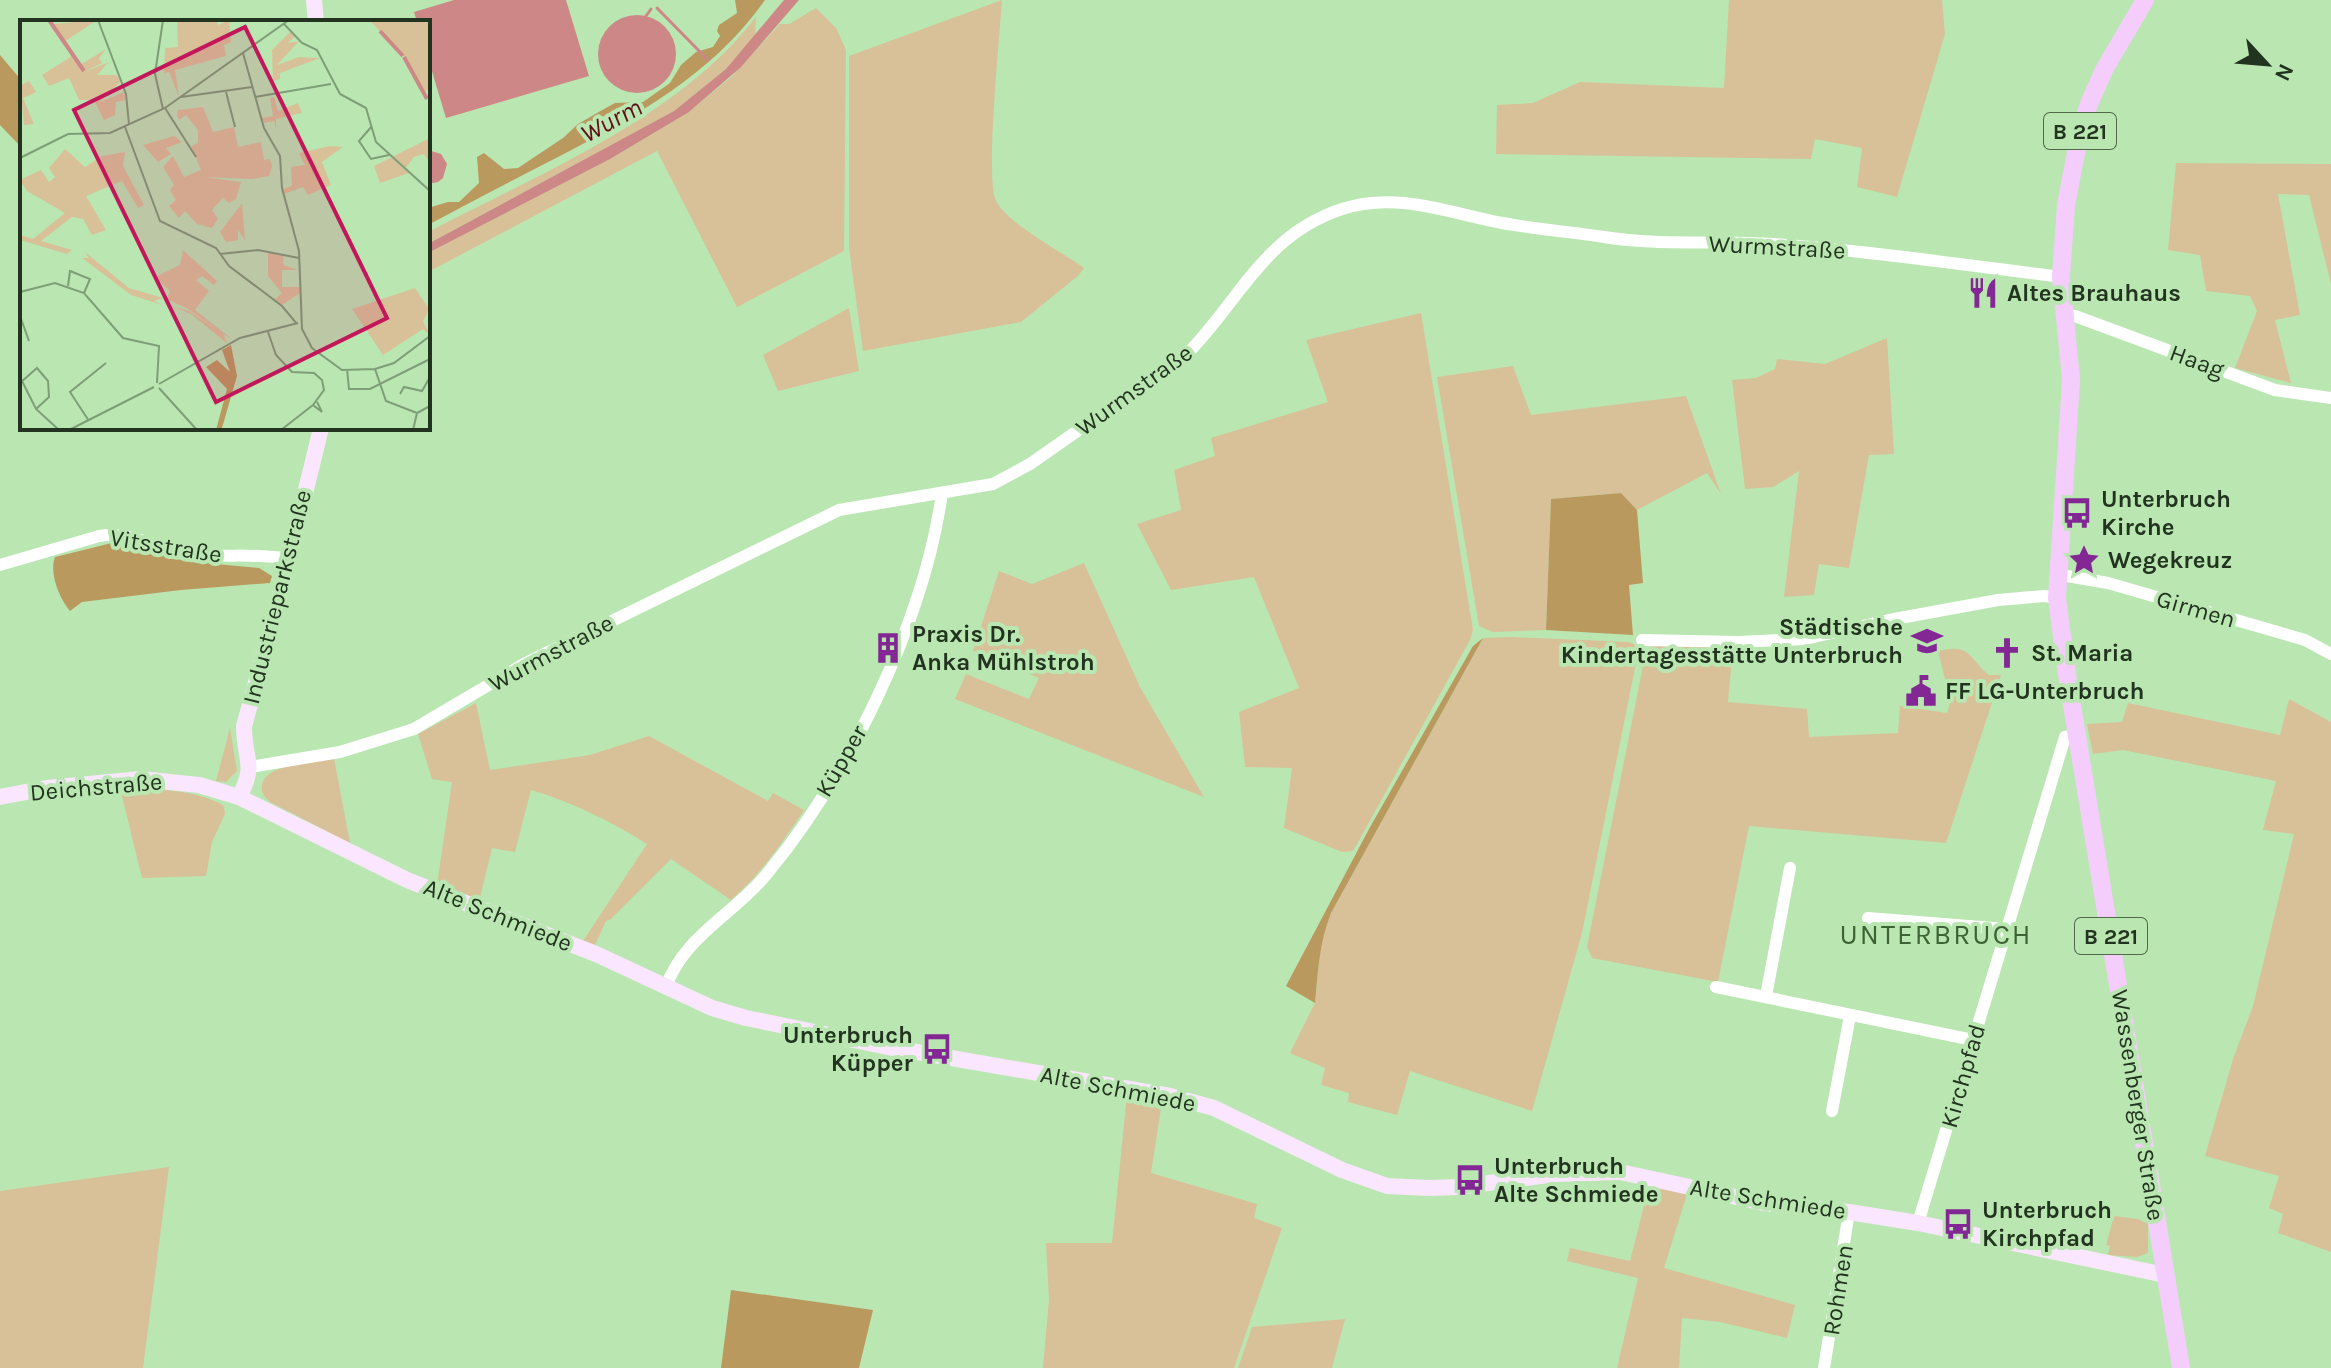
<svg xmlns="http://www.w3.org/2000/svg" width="2331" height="1368" viewBox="0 0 2331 1368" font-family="Karla,sans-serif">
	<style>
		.green { fill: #d8c198 }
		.forest { fill: #ba995f }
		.water { fill: #cd8786 }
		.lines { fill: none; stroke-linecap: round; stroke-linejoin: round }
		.stream { stroke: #cd8786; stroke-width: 3 }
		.street { stroke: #fff; stroke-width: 12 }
		.secondary { stroke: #fae6fe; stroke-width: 16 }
		.primary { stroke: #f5cdfd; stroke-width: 18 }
		.labels { text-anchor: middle; stroke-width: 8; stroke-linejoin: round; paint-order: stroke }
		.shield { fill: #bae6b2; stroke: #50694b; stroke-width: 2 }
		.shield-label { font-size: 22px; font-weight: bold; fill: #22331f }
		.street-label { font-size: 24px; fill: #22331f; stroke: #bae6b2 }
		.poi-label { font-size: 24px; font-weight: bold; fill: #22331f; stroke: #bae6b2; text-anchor: start }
		.water-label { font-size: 26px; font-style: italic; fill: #620e19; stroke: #bae6b2 }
		.quarter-label { font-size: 28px; letter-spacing: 2px; fill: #3c6235; stroke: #bae6b2 }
		.inset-river { fill: none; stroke: #cd8786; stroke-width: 4 }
		.inset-road { fill: none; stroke: #7d9e77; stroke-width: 2 }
		.view { fill: #c2185b; fill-opacity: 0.15; stroke: #c2185b; stroke-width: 4 }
		.inset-edge { fill: none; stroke: #22331f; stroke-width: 4 }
	</style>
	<rect width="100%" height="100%" fill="#bae6b2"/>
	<g class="green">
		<path d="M1002 0C1000 34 985 180 996 201 1009 225 1061 251 1084 268L1078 276 1021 322 863 351 849 248V56Z"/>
		<polygon points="1729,0 1942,0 1945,34 1897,197 1857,187 1862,148 1815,139 1811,159 1496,154 1497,105 1533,103 1580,82 1724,88"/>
		<polygon points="816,8 836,28 846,50 844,251 737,307 657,151 428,272 428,253 610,159 689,112 730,78 780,24 789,24"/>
		<path d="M756 17 755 37 726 69 674 111 428 244V232C539 174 678 118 756 17Z"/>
		<polygon points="2176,163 2331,164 2331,284 2309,195 2278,194 2300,315 2275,320 2291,383 2235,368 2257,311 2250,296 2206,291 2200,255 2168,250"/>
		<polygon points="849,308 859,371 778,391 763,355"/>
		<polygon points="1421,313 1473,630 1470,640 1357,844 1353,851 1342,852 1284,828 1292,768 1245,767 1239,712 1299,688 1254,577 1171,590 1137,524 1181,510 1174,470 1215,456 1211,438 1328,402 1306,340"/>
		<polygon points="1887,338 1894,454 1869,455 1849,568 1819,564 1814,595 1784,597 1799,471 1773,487 1745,489 1732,380 1756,378 1775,369 1777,359 1825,364"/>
		<polygon points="1513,366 1531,415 1686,396 1721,494 1707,473 1637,510 1621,493 1551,499 1546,630 1493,632 1479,626 1437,377"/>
		<polygon points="1084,563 1140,687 1204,797 955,699 966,674 1029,699 1039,678 973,651 999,571 1032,584"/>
		<polygon points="1511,637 1628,642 1634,644 1638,653 1582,933 1532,1111 1410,1071 1397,1115 1348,1102 1349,1093 1321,1085 1325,1068 1290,1053 1315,1003 1319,959 1324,931 1331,913 1483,638"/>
		<path d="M1657 644 1733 647 1728 702 1807 709 1809 737 1898 733 1900 706 1947 713 1955 687 1946 683 1938 651C1972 643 1967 657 1989 675H2001L1946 843 1749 826 1718 982 1592 958 1587 947 1644 661 1650 648Z"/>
		<polygon points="2289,699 2331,722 2331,1252 2278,1233 2283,1214 2269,1208 2279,1176 2205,1156 2233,1059 2253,1006 2294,834 2263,830 2276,781 2123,750 2093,754 2087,724 2122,722 2128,703 2280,735"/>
		<path d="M476 703 490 770 590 755 649 736 768 801 773 793 804 810C782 843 761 874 731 900L671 859 611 919 606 921 595 945 583 941 647 844C610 821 572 802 531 790L515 852 492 848 479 902 437 885 452 782 432 779 418 734Z"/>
		<polygon points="230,728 237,771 226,782 216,781"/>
		<path d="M334 758 350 843 270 802C264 797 261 793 262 785 265 764 317 761 334 758Z"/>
		<path d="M120 788C153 790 195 788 224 806L225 814 212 842 206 876 142 878Z"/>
		<polygon points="1127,1095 1162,1102 1151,1173 1257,1204 1254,1218 1282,1228 1234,1368 1043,1368 1049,1299 1046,1243 1112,1243"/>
		<polygon points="169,1167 143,1368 0,1368 0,1191"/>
		<polygon points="1649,1186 1687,1194 1664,1268 1795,1305 1787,1338 1720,1322 1682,1318 1679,1368 1617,1368 1638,1278 1567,1261 1570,1248 1630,1261"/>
		<polygon points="2114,1216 2138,1219 2148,1224 2148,1253 2137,1257 2108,1255 2110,1246 2106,1245"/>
		<polygon points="1345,1319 1332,1368 1238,1368 1252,1327"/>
	</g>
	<g class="forest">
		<path d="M735 0H765C713 74 636 116 558 157 515 179 471 202 428 225V208L448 202H459L479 183 477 157 484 153 504 169 518 168 563 138 578 124 604 109 615 103 643 102 670 83 681 65 696 52 713 47 720 36 717 31 719 25 737 13Z"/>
		<polygon points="0,55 22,81 22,148 0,125"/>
		<polygon points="1621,493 1637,510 1643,583 1629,585 1633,635 1546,630 1551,499"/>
		<path d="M120 541 184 561 259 568 272 576 270 583 181 590 82 602 70 611C59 598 49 573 55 557Z"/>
		<path d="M1483 638 1331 913C1319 943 1318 972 1315 1003L1286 986 1369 829 1473 646Z"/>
		<polygon points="731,1290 873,1310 859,1368 721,1368"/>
	</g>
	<g class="water">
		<polygon points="454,0 566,0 589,76 446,118 428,58 428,22 417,22 414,12"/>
		<polygon points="784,0 799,0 741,67 689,112 610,159 428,253 428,244 674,111 726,69"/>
		<circle cx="637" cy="54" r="39"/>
		<polygon points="428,150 441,154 447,164 443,178 438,182 428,184"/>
	</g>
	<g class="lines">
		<g class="stream">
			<polyline points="657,8 708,60"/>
			<polyline points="646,16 651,9"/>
		</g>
		<g class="street">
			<polyline points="2066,315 2075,316 2275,390 2331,398"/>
			<path d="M0 565 99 536C135 531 151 548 183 553 218 559 254 552 288 559"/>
			<polyline points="2057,577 2067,576 2108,583 2305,640 2331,654"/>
			<polyline points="1642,640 1737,642 1805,639 1889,620 1998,600 2044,596 2057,598"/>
			<path d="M250 767 340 752 414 729 524 664 839 510 993 484 1030 464 1186 355C1240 301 1263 235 1342 209 1396 191 1449 213 1502 223 1536 229 1570 232 1604 237 1660 246 1716 240 1773 244 1869 251 1965 265 2061 277"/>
			<polyline points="1868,918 2006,929"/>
			<path d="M666 987C683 937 734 914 766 875 849 775 924 622 942 493"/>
			<polyline points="1716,987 1973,1040"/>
			<polyline points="1766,996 1790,868"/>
			<polyline points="1832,1111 1850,1016"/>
			<polyline points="1918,1223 2065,737 2076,735"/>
			<polyline points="1824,1368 1849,1212"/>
		</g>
		<g class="secondary">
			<polyline points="314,0 316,22"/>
			<polyline points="0,797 47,788 141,779 199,785 239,797 407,880 596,954 712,1008 746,1018 888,1047 1170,1096 1214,1108 1342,1170 1387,1186 1429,1188 1459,1187 1556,1174 1620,1172 1764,1203 1849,1212 1918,1223 2165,1275"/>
			<path d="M239 797C257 764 244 760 244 726 272 627 297 528 321 428"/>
		</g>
		<polyline class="primary" points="2145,0 2104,70 2089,104 2080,132 2066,205 2061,277 2071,380 2057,598 2068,681 2181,1368"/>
	</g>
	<defs>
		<symbol id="restaurant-bare" viewBox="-9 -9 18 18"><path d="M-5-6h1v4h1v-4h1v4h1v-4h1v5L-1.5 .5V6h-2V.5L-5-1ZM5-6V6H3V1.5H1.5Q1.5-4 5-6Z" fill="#822793" stroke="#bae6b2" stroke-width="2.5" paint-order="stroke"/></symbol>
		<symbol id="bus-bare" viewBox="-9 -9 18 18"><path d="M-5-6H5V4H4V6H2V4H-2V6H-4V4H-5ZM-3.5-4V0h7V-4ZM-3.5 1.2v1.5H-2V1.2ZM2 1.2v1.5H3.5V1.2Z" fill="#822793" stroke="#bae6b2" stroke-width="2.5" paint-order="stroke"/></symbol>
		<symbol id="sight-bare" viewBox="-9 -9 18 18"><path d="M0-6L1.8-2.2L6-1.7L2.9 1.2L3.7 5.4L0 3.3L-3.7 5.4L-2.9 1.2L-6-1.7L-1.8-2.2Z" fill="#822793" stroke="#bae6b2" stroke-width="2.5" paint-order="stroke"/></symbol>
		<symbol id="school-bare" viewBox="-9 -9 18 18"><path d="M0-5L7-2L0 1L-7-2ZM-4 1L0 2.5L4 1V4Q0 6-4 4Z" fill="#822793" stroke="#bae6b2" stroke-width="2.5" paint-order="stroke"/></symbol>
		<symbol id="building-bare" viewBox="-9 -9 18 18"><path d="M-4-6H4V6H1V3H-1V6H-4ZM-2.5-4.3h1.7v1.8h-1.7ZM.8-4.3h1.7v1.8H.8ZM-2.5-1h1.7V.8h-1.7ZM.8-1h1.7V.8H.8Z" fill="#822793" stroke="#bae6b2" stroke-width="2.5" paint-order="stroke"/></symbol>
		<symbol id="church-bare" viewBox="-9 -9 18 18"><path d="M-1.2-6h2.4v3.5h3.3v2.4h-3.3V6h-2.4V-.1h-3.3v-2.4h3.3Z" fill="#822793" stroke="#bae6b2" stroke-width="2.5" paint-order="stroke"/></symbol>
		<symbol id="civic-bare" viewBox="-9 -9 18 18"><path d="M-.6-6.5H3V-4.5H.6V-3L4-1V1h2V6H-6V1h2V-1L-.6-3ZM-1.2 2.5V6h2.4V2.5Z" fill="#822793" stroke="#bae6b2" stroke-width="2.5" paint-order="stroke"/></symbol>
	</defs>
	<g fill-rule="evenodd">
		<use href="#restaurant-bare" x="1961" y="271" width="44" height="44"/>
		<use href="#bus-bare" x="2055" y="491" width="44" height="44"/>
		<use href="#sight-bare" x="2062" y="538" width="44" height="44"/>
		<use href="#school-bare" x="1905" y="619" width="44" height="44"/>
		<use href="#building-bare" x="866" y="626" width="44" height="44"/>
		<use href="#church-bare" x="1985" y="631" width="44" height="44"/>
		<use href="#civic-bare" x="1899" y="669" width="44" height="44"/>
		<use href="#bus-bare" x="915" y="1027" width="44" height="44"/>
		<use href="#bus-bare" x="1448" y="1158" width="44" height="44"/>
		<use href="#bus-bare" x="1936" y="1202" width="44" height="44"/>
	</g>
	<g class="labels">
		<g class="shield">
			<rect x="2044" y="113" width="72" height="36" rx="6"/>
			<rect x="2075" y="918" width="72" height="36" rx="6"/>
		</g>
		<g class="shield-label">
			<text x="2080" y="139">B 221</text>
			<text x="2111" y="944">B 221</text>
		</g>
		<g class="street-label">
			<text transform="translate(1777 247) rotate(3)" y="8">Wurmstraße</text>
			<text transform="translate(2197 361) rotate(20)" y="8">Haag</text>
			<text transform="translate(1134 390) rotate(-36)" y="8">Wurmstraße</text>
			<text transform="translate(166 546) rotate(9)" y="8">Vitsstraße</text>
			<text transform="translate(277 597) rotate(-76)" y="8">Industrieparkstraße</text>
			<text transform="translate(2196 609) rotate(16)" y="8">Girmen</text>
			<text transform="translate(551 653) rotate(-28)" y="8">Wurmstraße</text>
			<text transform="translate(841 761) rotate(-60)" y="8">Küpper</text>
			<text transform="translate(96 787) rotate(-5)" y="8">Deichstraße</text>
			<text transform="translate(498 915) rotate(22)" y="8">Alte Schmiede</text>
			<text transform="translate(1963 1076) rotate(-74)" y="8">Kirchpfad</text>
			<text transform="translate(1118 1089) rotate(11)" y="8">Alte Schmiede</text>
			<text transform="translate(2138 1105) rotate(81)" y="8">Wassenberger Straße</text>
			<text transform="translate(1768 1199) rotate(9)" y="8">Alte Schmiede</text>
			<text transform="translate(1838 1290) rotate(-81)" y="8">Rohmen</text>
		</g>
		<g class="poi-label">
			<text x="2007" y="301">Altes Brauhaus</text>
			<text x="2101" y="507">Unterbruch<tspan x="2101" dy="28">Kirche</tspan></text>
			<text x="2108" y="568">Wegekreuz</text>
			<text x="1903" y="635" text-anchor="end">Städtische<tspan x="1903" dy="28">Kindertagesstätte Unterbruch</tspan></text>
			<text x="912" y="642">Praxis Dr.<tspan x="912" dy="28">Anka Mühlstroh</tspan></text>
			<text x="2031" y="661">St. Maria</text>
			<text x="1945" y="699">FF LG-Unterbruch</text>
			<text x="913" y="1043" text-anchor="end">Unterbruch<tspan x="913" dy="28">Küpper</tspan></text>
			<text x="1494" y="1174">Unterbruch<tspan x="1494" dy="28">Alte Schmiede</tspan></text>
			<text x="1982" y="1218">Unterbruch<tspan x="1982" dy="28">Kirchpfad</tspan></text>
		</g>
		<g class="water-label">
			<text transform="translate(611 120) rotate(-28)" y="9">Wurm</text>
		</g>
		<g class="quarter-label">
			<text x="1936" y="944">UNTERBRUCH</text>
		</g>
	</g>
	<g transform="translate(20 20)">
		<rect width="410" height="410" fill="#bae6b2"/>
		<path d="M28 0 33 4 77 0 44 22 60 45 86 29 79 38 82 43 64 52 89 42 77 55H96L101 61 80 82 104 72 106 80 96 82 95 95 84 100 74 80H59L49 58 29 66 22 55 52 36ZM157 0H197L198 5 209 0 211 22 204 25 206 36 155 50 159 77 149 52 144 53 145 28 158 27ZM349 0H410V69L403 72 384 36ZM270 12 275 16 268 23 279 21 257 45 279 37 300 38 260 53V59L253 61 252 30ZM9 61 16 72 3 78 14 104 4 105 0 66ZM254 77 258 91 278 83 282 93 256 99V109L254 101 244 103 242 98 253 96 250 78ZM183 87 193 112 214 107 218 127 241 122 244 140 250 139 252 146 249 156 232 159 184 157 221 162 216 179 209 183 203 178 192 190 198 199 192 208 177 204 165 191 159 198 149 186 156 180 150 170 154 165 143 147 153 136 164 157 181 150 171 126 178 123V110L166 95 159 100 157 96 158 90ZM154 116 162 122 146 128 151 134 138 142 123 125ZM410 118V144L404 134 394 137 385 149 389 153 360 163 354 146ZM310 126 323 127 302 142 311 165 288 175 283 167 264 174 263 169 272 166 271 147 285 145 279 133ZM45 129 65 147 82 136 105 132 103 146 124 185 118 188 102 161 66 176 86 210 72 215 63 199 52 197 21 221 52 230 47 234 0 220V215L13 219 45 193 7 171 0 160 21 150 29 162 35 157 29 148ZM222 183 225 220 218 210V220L206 222 200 212ZM163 230 197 261 194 265 182 256 176 260 189 271 175 290 213 320 203 314 208 324 171 294 152 286 169 291 197 310 168 289 147 279 150 271 135 257 160 245ZM65 232 109 268 143 278 134 281 142 285 111 275 62 238H69ZM248 232 264 235 263 245 278 250H262V267H279L280 273 262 285 255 279 262 273 248 256ZM395 268 409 289 403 301 410 315 403 309 363 335 332 289Z" fill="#d8c198"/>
		<path d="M211 325 217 356 202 408 196 410 207 369 186 347 197 340 210 352 202 330Z" fill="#ba995f"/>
		<path class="inset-river" d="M29 0 64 51M360 11 383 36M384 37 407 79"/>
		<path class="inset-road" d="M78 0 106 74 109 104M143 0 135 54 143 89M264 4 282 23 297 30 320 74 346 88 356 122 410 171M223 33 244 108 260 136 262 168 279 231 282 309 292 328 322 350 355 349 374 343 410 316M206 72 215 107M161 77 232 67M235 77 311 64M145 88 176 137M352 106 339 121 351 139 369 135M105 107 140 201 196 228 209 246 262 286 277 304M0 138 48 114 90 113 145 88 269 0M200 234 238 230 279 238M48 266 50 251 70 259 64 273M0 272 35 263 64 273 103 318 139 326 137 363M0 296 9 321M248 312 256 335 272 352 294 353 302 360 304 370 293 385 302 392 297 382M327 349 329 369H350L410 339M355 349 366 381 397 393M0 357 16 389 39 410M0 363 17 348 28 361 29 377 16 389M139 364 220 318 278 303M139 368 177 410M380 374 384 367 402 371 410 357M69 401 50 372 86 343M49 410 134 367M261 410 293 385M393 410 397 393 410 386"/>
		<path class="view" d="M225 7 367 298 196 382 54 90Z"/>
		<rect width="410" height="410" class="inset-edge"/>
	</g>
	<g transform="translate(2267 64) rotate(116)" stroke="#bae6b2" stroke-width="6" paint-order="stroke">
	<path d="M0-6L14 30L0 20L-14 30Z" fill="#22331f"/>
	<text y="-12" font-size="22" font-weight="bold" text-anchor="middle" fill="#22331f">N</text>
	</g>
</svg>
